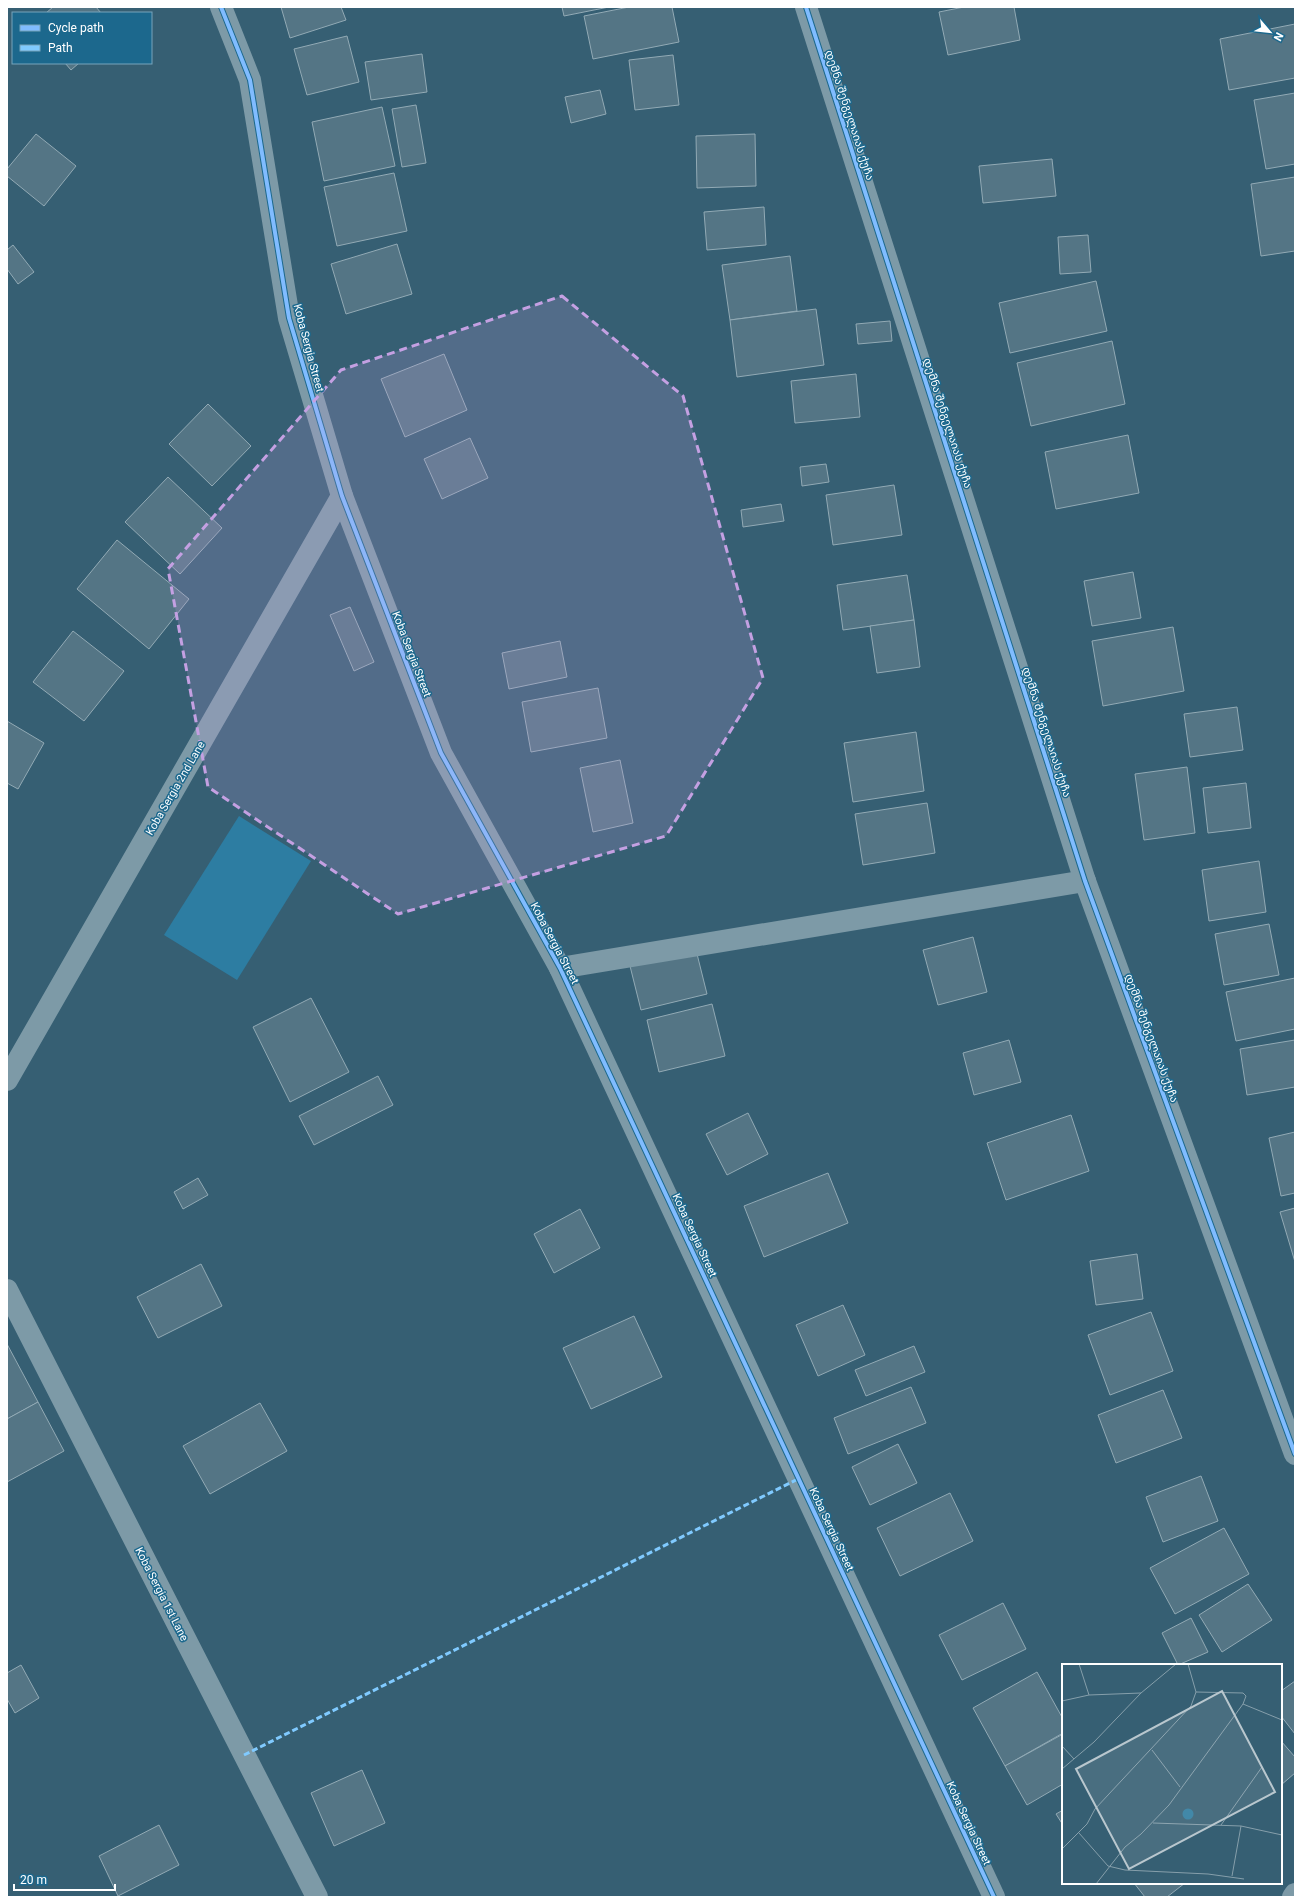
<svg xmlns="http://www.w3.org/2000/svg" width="1302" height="1904" viewBox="0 0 1302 1904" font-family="Roboto,'Noto Sans Georgian',sans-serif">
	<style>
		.green { fill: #2d7da2 }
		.building { fill: #547585; stroke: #92aab5 }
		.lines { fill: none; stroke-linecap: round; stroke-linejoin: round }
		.minor { stroke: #7d9aa7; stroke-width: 22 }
		.quiet { stroke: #80caff; stroke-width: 3; stroke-dasharray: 6 3; stroke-linecap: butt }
		.cycleway-casing { stroke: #1c688d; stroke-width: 6 }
		.cycleway { stroke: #80bcff; stroke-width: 4 }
		.marked { fill: #c4a0e2; fill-opacity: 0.2; stroke: #c4a0e2; stroke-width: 3; stroke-dasharray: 8 5; stroke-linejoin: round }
		.labels { text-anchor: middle; stroke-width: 3; stroke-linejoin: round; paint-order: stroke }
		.street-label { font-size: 11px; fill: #fff; stroke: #1c688d }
		.inset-road { fill: none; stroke: #869fab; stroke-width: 1 }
		.view { fill: #b9c7ce; fill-opacity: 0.15; stroke: #b9c7ce; stroke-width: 2 }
		.inset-edge { fill: none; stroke: #fff; stroke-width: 2 }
	</style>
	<rect width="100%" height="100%" fill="#365f73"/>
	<polygon class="green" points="239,816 311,861 237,980 164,935"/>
	<g class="building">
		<polygon points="53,7 96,7 101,13 46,13"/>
		<polygon points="281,7 341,7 346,20 290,38"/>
		<polygon points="562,7 609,7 564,16"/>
		<polygon points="629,7 672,7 679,42 593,59 584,16"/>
		<polygon points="964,7 1014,7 1020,40 948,55 939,12"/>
		<polygon points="1295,24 1295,78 1229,90 1220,39"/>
		<polygon points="347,36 359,82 307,95 294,49"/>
		<polygon points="422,54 427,92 371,100 365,62"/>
		<polygon points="673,55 679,105 635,110 629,60"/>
		<polygon points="65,63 79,63 71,70"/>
		<polygon points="600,90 606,114 571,123 565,97"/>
		<polygon points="1295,93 1295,164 1266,169 1254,100"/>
		<polygon points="416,105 426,163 402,167 392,109"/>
		<polygon points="382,107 395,166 324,181 312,122"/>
		<polygon points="36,134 76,166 44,206 7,176 7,169"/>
		<polygon points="755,134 756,186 697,188 696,136"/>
		<polygon points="1052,159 1056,196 983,203 979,166"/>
		<polygon points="394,173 407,231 337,246 324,187"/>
		<polygon points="1295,177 1295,251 1261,256 1251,184"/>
		<polygon points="764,207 766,245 707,250 704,212"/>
		<polygon points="1088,235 1091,272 1060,274 1058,237"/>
		<polygon points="397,244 412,294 346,314 331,264"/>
		<polygon points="13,245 34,272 18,284 7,269 7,250"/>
		<polygon points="790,256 797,311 730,320 722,265"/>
		<polygon points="1096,281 1107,331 1010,353 999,303"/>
		<polygon points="816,309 824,365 737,377 730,320"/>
		<polygon points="890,321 892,341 858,344 856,324"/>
		<polygon points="1112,341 1125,404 1031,426 1017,363"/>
		<polygon points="444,354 467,410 405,437 381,379"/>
		<polygon points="856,374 860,417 795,423 791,381"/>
		<polygon points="208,404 251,446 212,486 169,444"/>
		<polygon points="1128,435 1139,493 1056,509 1045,452"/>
		<polygon points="470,438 488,478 442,499 424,459"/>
		<polygon points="826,464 829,482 802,486 800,467"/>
		<polygon points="168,477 222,528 180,574 125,522"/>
		<polygon points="894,485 902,535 833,545 826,495"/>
		<polygon points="781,504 784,521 743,527 741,510"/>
		<polygon points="117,540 189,599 149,649 77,589"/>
		<polygon points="1133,572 1141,618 1092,626 1084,581"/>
		<polygon points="907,575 914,620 843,630 837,585"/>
		<polygon points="350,607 374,662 354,671 330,615"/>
		<polygon points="914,620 920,667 877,673 870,626"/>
		<polygon points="1173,627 1184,691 1103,706 1092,641"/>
		<polygon points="73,631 124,671 84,721 33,682"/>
		<polygon points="560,641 567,677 509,689 502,653"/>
		<polygon points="598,688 607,738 531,752 522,702"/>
		<polygon points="1237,707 1243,750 1190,757 1184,714"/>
		<polygon points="7,721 44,743 18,789 7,783"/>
		<polygon points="916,732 924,791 853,802 844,743"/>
		<polygon points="620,760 633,823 593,832 580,768"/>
		<polygon points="1187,767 1195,833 1144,840 1135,774"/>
		<polygon points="1246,783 1251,828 1208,833 1203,788"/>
		<polygon points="927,803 935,853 863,865 855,814"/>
		<polygon points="1259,861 1266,912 1209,921 1202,870"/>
		<polygon points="1269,924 1279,975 1224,985 1215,934"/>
		<polygon points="973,937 987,992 938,1005 923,950"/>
		<polygon points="696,950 707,994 641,1010 630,966"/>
		<polygon points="1295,978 1295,1029 1236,1041 1226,992"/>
		<polygon points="311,998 349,1072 290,1102 253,1027"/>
		<polygon points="712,1004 725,1056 659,1072 647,1020"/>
		<polygon points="1009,1040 1021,1082 974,1095 963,1053"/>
		<polygon points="1295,1040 1295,1087 1247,1095 1240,1049"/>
		<polygon points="378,1076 393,1105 314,1145 299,1116"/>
		<polygon points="748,1113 768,1154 727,1175 706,1134"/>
		<polygon points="1071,1115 1089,1171 1006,1200 987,1143"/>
		<polygon points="1295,1132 1295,1193 1281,1196 1269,1138"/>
		<polygon points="828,1173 848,1223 764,1257 744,1206"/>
		<polygon points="198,1178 208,1195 183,1209 174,1192"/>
		<polygon points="1295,1208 1295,1262 1280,1212"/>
		<polygon points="580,1209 600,1248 554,1273 534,1234"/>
		<polygon points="1137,1254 1143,1299 1096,1305 1090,1261"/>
		<polygon points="201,1264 222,1306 158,1338 137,1297"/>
		<polygon points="843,1305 865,1355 818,1376 796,1325"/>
		<polygon points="1151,1312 1173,1371 1110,1395 1088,1335"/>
		<polygon points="634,1316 662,1377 591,1409 563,1348"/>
		<polygon points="7,1344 38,1402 7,1419"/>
		<polygon points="914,1346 925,1372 866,1396 855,1370"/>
		<polygon points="911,1387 926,1423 848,1454 834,1418"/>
		<polygon points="1163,1390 1182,1438 1116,1463 1098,1415"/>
		<polygon points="38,1402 64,1451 7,1482 7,1419"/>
		<polygon points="260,1403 287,1451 210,1494 183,1446"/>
		<polygon points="898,1444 917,1483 870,1505 852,1467"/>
		<polygon points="1201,1476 1218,1521 1163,1542 1146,1497"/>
		<polygon points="950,1493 973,1541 900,1576 877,1528"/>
		<polygon points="1224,1528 1249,1574 1175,1614 1150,1568"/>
		<polygon points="1248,1584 1272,1620 1222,1652 1199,1615"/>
		<polygon points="1003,1603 1026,1649 962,1680 939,1635"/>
		<polygon points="1191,1618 1208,1652 1178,1665 1162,1633"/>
		<polygon points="21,1665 39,1698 15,1713 7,1699 7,1673"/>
		<polygon points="1037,1672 1063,1719 1063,1733 1005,1766 973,1708"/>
		<polygon points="1295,1681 1295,1734 1281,1716 1281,1691"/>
		<polygon points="1063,1734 1063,1784 1027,1805 1005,1766"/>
		<polygon points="1281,1741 1295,1757 1295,1773 1281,1785"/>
		<polygon points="362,1770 385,1823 334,1846 311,1793"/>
		<polygon points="1063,1810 1063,1825 1056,1814"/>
		<polygon points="159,1825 179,1865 118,1896 99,1856"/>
		<polygon points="1134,1883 1185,1883 1167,1897 1145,1897"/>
	</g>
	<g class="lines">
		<g class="minor">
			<polyline points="221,7 250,80 289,318 342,496 441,753 560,968 994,1897"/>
			<polyline points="806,7 1085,881 1295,1454"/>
			<polyline points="560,968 1085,881"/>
			<polyline points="7,1080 342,496"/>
			<polyline points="7,1290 317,1897"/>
			<polyline points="1293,1897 1295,1894"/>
		</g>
		<polyline class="quiet" points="244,1755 798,1479"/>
		<defs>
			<g id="cycleway">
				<polyline points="221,7 250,80 289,318 342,496 441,753 560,968 994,1897"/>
				<polyline points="806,7 1085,881 1295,1454"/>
			</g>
		</defs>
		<use href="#cycleway" class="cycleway-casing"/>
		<use href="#cycleway" class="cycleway"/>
	</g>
	<path class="marked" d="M562 296 683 396 763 678 666 836 398 914 208 787 168 569 341 370Z"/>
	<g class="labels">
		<g class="street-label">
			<text transform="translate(850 115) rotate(72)" y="4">დემნა შენგელაიას ქუჩა</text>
			<text transform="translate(309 348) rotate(75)" y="4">Koba Sergia Street</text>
			<text transform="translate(948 423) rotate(72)" y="4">დემნა შენგელაიას ქუჩა</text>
			<text transform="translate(412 654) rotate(69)" y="4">Koba Sergia Street</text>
			<text transform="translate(1047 732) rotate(72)" y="4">დემნა შენგელაიას ქუჩა</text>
			<text transform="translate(175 788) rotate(-60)" y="4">Koba Sergia 2nd Lane</text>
			<text transform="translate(555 943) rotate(62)" y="4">Koba Sergia Street</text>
			<text transform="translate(1152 1038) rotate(70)" y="4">დემნა შენგელაიას ქუჩა</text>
			<text transform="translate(695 1235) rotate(65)" y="4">Koba Sergia Street</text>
			<text transform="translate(832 1529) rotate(65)" y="4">Koba Sergia Street</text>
			<text transform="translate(162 1594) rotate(63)" y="4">Koba Sergia 1st Lane</text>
			<text transform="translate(969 1823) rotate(65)" y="4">Koba Sergia Street</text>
		</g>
	</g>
	<g transform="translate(1062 1664)">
		<rect width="220" height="220" fill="#365f73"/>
		<path d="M120.5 150a5.5 5.5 0 1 1 11 0a5.5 5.5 0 1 1-11 0Z" fill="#2d7da2"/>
		<path class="inset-road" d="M17 0 27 31M0 37 27 31 79 29 114 0M181 40 220 56M0 82 12 95M90 86 118 123M0 105 32 78 79 29M91 159 179 162 220 171M159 161 200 103M17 169 46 202 63 206 146 210 182 215M0 185 25 160 33 145 129 42 134 28 126 0M170 212 179 162M34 220 63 183 79 170 107 141 181 40 184 32 181 29 134 28"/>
		<path class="view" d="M160 27 213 128 67 205 14 105Z"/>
		<rect width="220" height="220" class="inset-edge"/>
	</g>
	<rect width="1302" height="1904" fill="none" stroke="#ffffff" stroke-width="16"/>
	<rect x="12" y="12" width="140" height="52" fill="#1c688d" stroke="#77a4bb"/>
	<rect x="20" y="25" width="20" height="6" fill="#80bcff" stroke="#77a4bb"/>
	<text x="48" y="32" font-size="12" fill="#ffffff">Cycle path</text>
	<rect x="20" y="45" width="20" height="6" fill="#80caff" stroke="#77a4bb"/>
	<text x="48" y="52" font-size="12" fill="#ffffff">Path</text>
	<g transform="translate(1270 32) rotate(118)" stroke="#1c688d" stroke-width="3" paint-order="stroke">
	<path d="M0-3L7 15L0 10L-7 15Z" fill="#ffffff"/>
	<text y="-6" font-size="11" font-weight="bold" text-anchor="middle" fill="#ffffff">N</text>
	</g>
	<path d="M14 1884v6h101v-6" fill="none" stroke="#ffffff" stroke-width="2"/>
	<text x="20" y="1884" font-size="12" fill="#ffffff" stroke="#1c688d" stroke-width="3" paint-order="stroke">20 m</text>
</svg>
